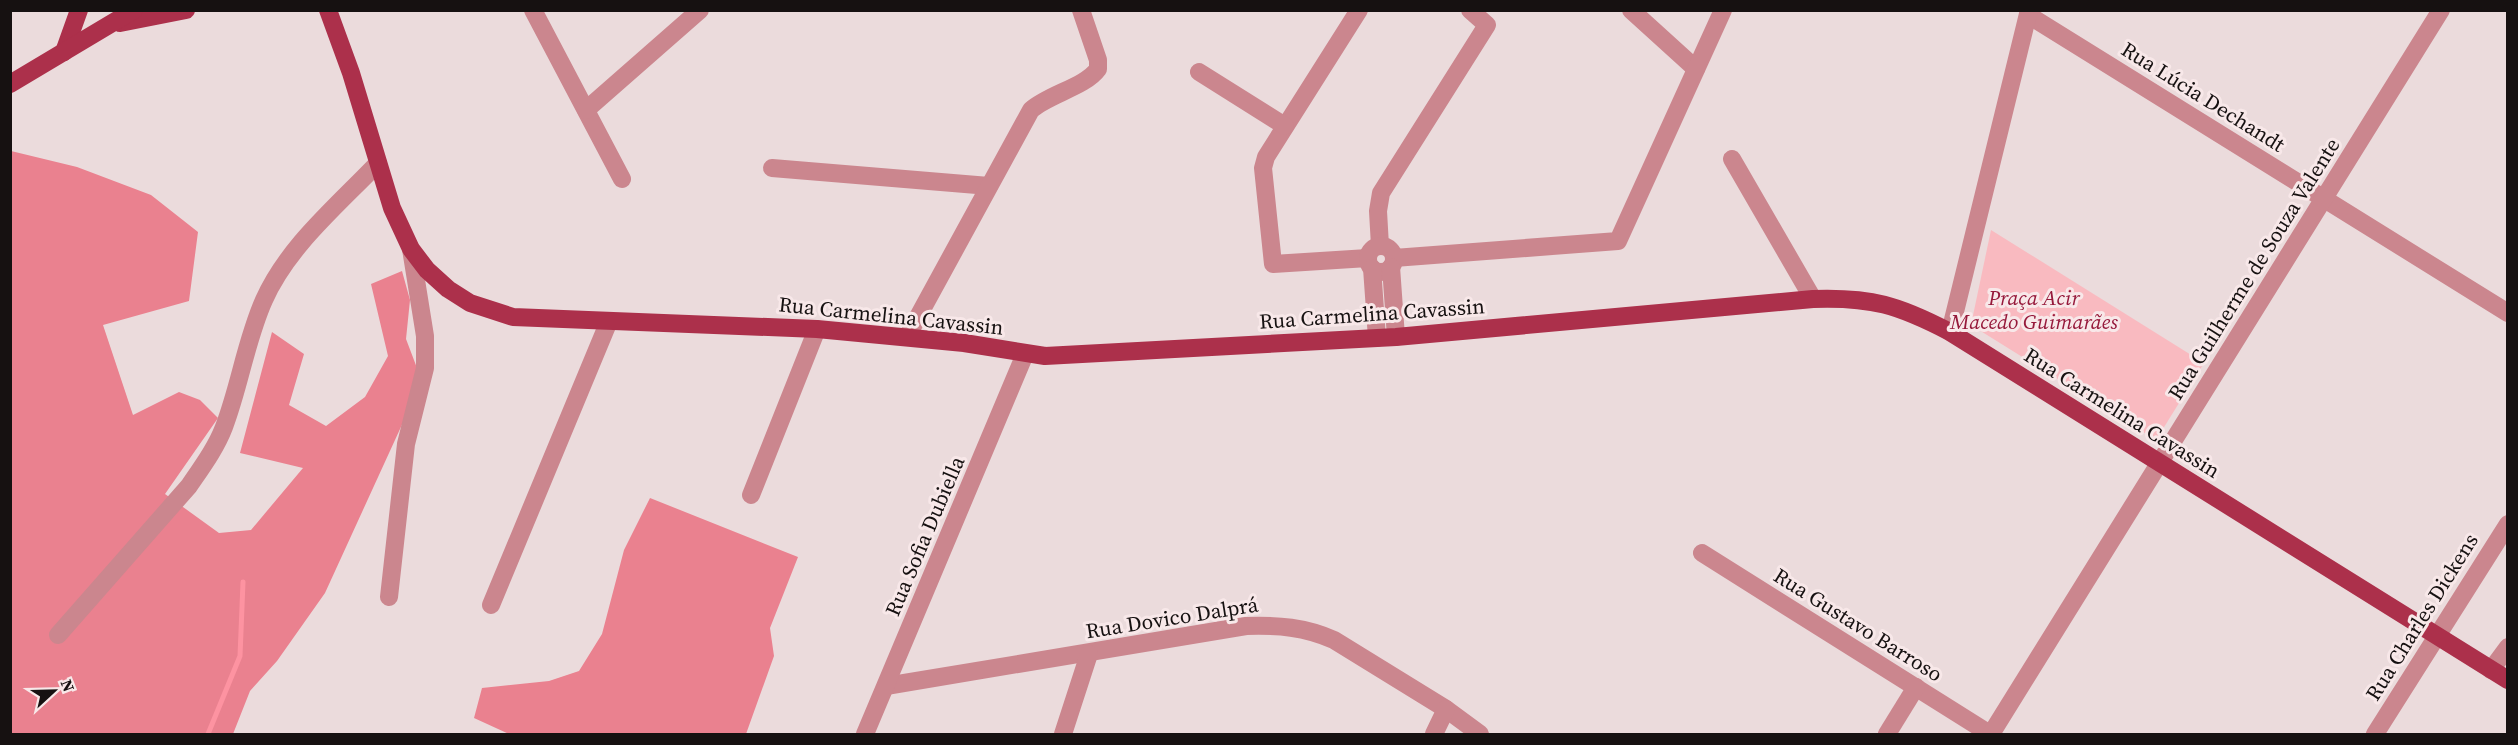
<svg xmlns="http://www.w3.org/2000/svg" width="2518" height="745" viewBox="0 0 2518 745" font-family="'Source Serif 4',serif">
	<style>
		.green { fill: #f9bac0 }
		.forest { fill: #ea818f }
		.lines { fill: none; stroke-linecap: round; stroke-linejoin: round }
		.stream { stroke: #fd93a1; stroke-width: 5 }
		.minor { stroke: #cb868e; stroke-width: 18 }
		.major { stroke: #ac304b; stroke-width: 18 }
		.labels { text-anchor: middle; stroke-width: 6; stroke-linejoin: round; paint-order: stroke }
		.street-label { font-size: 21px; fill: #161111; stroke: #f8e8e9 }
		.park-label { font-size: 21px; font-style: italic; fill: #96193b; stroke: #f8e8e9 }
	</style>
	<rect width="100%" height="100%" fill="#ebdbdc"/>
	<polygon class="green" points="1991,230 2204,363 2156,440 1971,325"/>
	<g class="forest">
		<polygon points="11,151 77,167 151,195 198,232 189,301 103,325 133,415 179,392 200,400 218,418 165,494 219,533 251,530 303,468 240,453 272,332 304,354 289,405 326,426 365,397 388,356 371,284 402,271 410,300 406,339 417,368 411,405 325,593 277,661 250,691 233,734 11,734"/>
		<polygon points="650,498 798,557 770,628 774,656 746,734 509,734 474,718 482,688 549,681 579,671 602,634 624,550"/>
	</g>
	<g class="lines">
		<polyline class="stream" points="208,734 240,656 243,582"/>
		<g class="minor">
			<polyline points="533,10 622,179"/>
			<polyline points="1359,10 1266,157 1263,168 1273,264 1368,258"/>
			<polyline points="1631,10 1696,69"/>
			<polyline points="2028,15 2508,313"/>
			<polyline points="1199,72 1285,126"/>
			<polyline points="586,110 700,10"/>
			<polyline points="1732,159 1813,299"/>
			<polyline points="772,168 989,186"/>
			<polyline points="1380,246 1378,211 1381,193 1487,25 1470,10"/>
			<circle cx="1381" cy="259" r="13"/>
			<polyline points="1394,258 1618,241 1723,10"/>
			<polyline points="1391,267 1396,337"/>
			<polyline points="1372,268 1377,338"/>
			<polyline points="1950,332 2029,10"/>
			<path d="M907 337 1031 110C1049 94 1085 87 1098 69V60L1081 10"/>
			<polyline points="751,495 817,329"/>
			<polyline points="1702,553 1990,734"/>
			<polyline points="389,597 406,444 425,368 425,336 411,249"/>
			<polyline points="491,605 609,321"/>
			<path d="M58 635 189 486C202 467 216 448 224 427 240 385 246 340 264 300 288 246 338 205 378 163"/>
			<polyline points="2491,670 2508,647"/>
			<path d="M886 686 1246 626C1278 625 1305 627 1334 640L1446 709 1480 734"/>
			<polyline points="865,734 1025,354"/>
			<polyline points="1063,734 1089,654"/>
			<polyline points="1434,734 1446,709"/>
			<polyline points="1887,734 1916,687"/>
			<polyline points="1991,734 2441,10"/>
			<polyline points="2375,734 2508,524"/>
		</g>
		<g class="major">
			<path d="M328 10 351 73 392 208 411 249 427 270 448 289 470 303 513 317 817 329 964 343 1045 356 1396 337 1813 299C1872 297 1898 305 1950 332L2508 680"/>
			<polyline points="120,23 186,10"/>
			<polyline points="64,52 79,10"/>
			<polyline points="10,84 134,10"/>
		</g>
	</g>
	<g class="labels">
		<g class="street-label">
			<text transform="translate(2203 97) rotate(32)" y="7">Rua Lúcia Dechandt</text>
			<text transform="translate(2254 269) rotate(-58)" y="7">Rua Guilherme de Souza Valente</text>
			<text transform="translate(1372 314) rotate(-4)" y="7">Rua Carmelina Cavassin</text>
			<text transform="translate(891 316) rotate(6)" y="7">Rua Carmelina Cavassin</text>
			<text transform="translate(2122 413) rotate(32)" y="7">Rua Carmelina Cavassin</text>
			<text transform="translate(925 536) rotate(-67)" y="7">Rua Sofia Dubiella</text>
			<text transform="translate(2422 617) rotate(-58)" y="7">Rua Charles Dickens</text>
			<text transform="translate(1172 618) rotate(-9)" y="7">Rua Dovico Dalprá</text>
			<text transform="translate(1858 625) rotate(32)" y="7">Rua Gustavo Barroso</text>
		</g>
		<g class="park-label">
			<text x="2034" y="305">Praça Acir<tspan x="2034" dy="24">Macedo Guimarães</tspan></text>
		</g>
	</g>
	<rect width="2518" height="745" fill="none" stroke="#161111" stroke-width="24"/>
	<g transform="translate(54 691) rotate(68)" stroke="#f8e8e9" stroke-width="4.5" paint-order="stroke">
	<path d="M0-4.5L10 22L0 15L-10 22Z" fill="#161111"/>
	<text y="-9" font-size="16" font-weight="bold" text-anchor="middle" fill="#161111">N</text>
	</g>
</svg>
